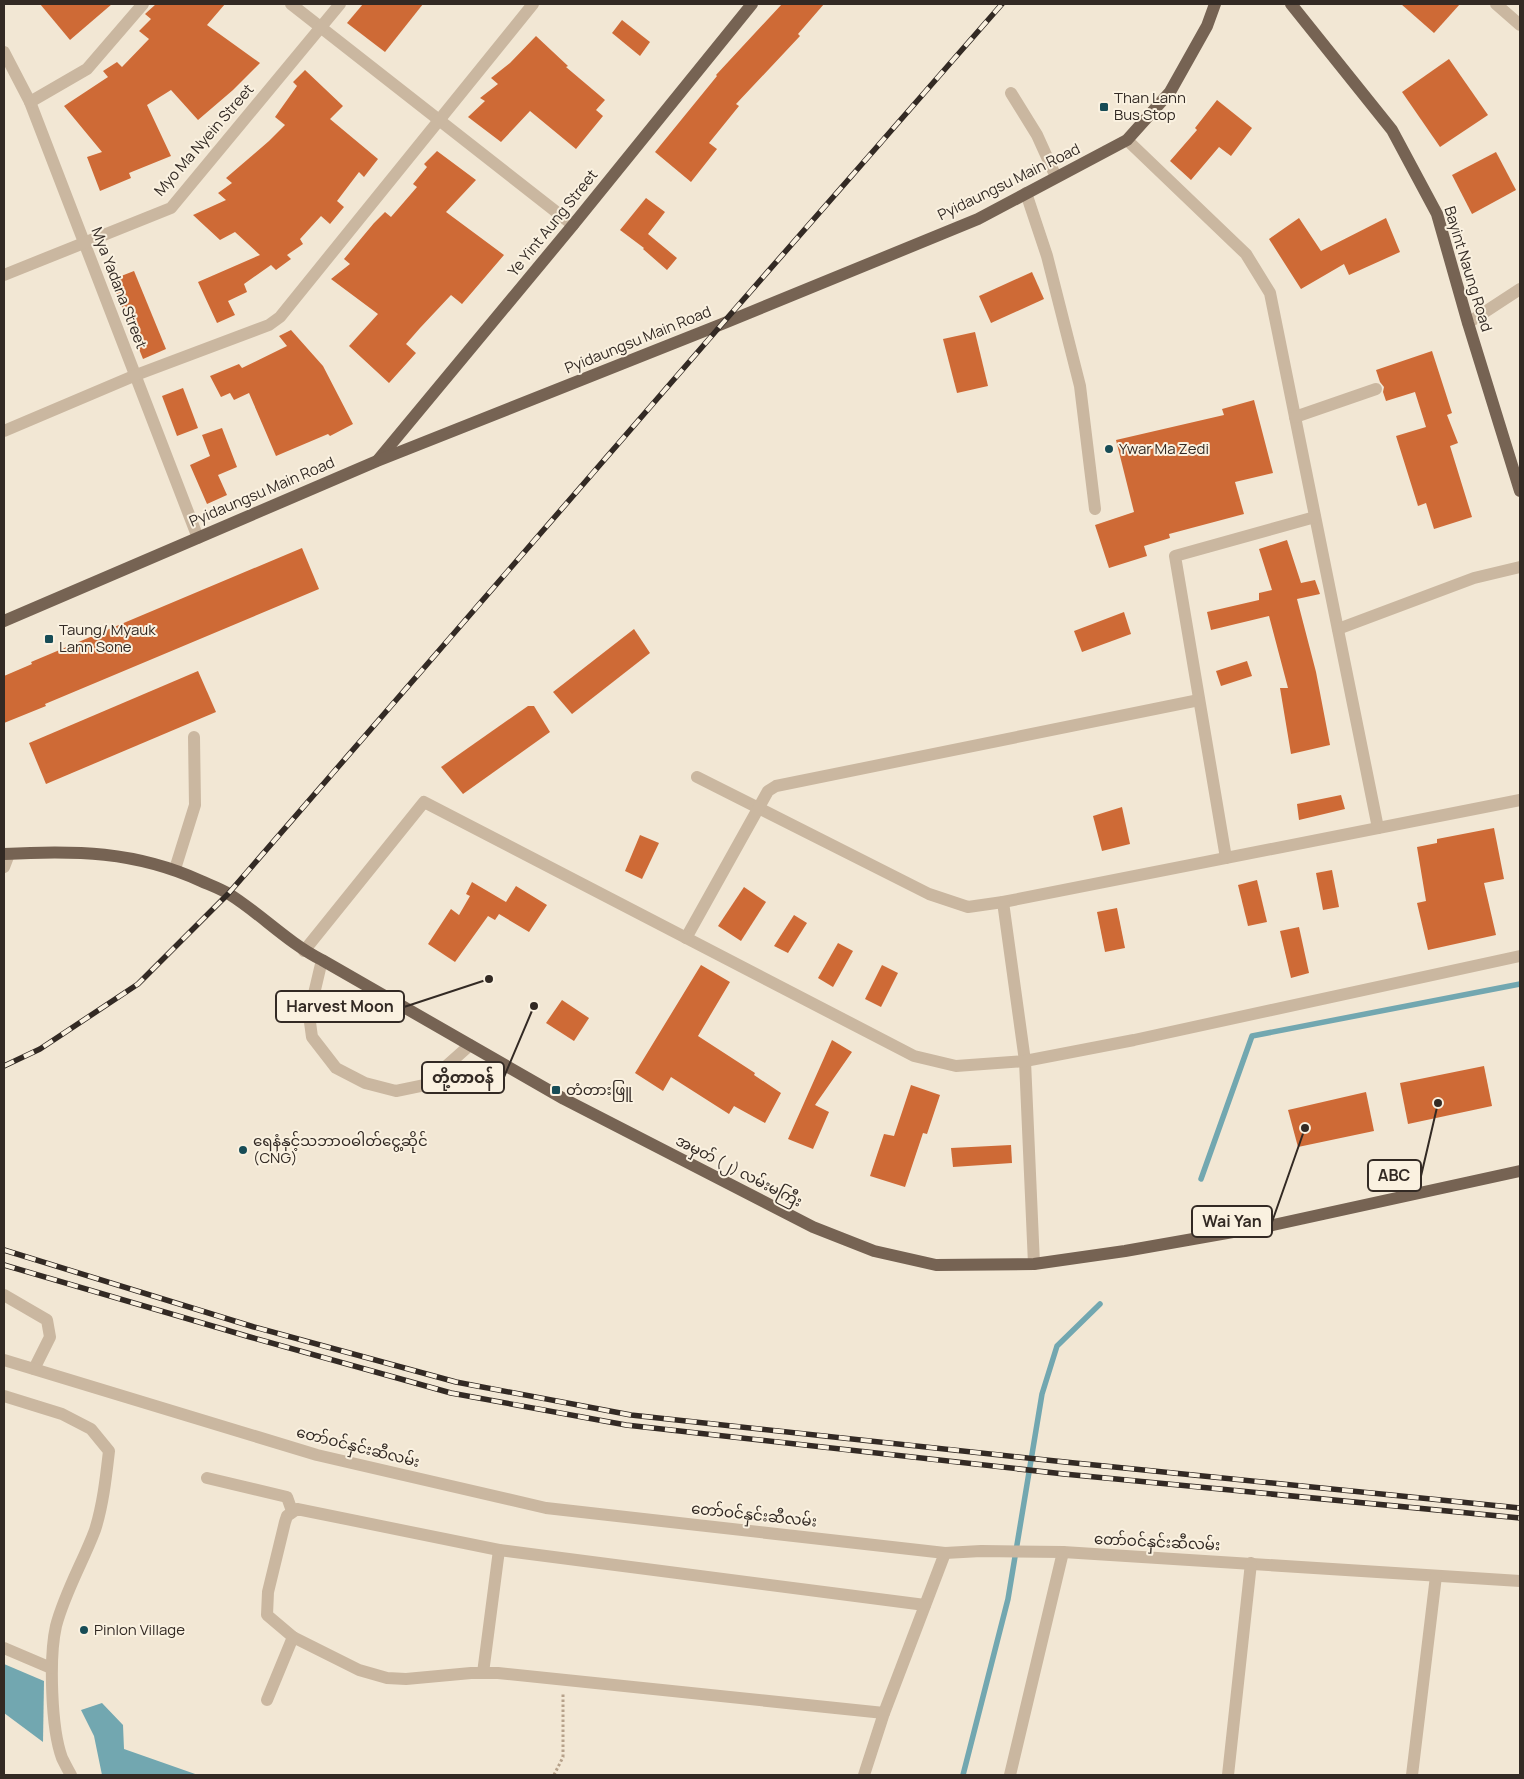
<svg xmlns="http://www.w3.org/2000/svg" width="1524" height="1779" viewBox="0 0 1524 1779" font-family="Manrope,'Noto Sans Myanmar',sans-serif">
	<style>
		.water { fill: #72a7b0 }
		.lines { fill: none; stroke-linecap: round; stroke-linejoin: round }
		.stream { stroke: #72a7b0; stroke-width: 5.5 }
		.building { fill: #ce6a36 }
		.path { stroke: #b6a18a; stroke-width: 3; stroke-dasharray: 2.5 2.5; stroke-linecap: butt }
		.minor { stroke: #cab7a0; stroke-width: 12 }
		.major { stroke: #766353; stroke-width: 12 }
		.rail-casing { stroke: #332a24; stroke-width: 5.5 }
		.rail { stroke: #faf1e0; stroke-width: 4; stroke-dasharray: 11; stroke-linecap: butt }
		.poi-dot { fill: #174c56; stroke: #faf1e0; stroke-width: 2 }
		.labels { text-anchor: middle; stroke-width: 4; stroke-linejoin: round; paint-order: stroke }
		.poi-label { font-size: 15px; fill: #332a24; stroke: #faf1e0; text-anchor: start }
		.street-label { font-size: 15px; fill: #332a24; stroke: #faf1e0 }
		.leader { fill: none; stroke: #332a24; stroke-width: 2 }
		.callout-dot { fill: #332a24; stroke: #faf1e0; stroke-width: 2 }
		.callout { fill: #faf1e0; stroke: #332a24; stroke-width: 2 }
		.callout-label { font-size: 16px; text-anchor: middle; font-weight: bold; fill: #332a24 }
	</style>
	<rect width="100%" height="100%" fill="#f2e7d4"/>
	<g class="water">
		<polygon points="4,1664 44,1681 43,1742 4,1713"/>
		<polygon points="102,1703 123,1725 124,1749 198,1775 102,1775 94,1736 81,1710"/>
	</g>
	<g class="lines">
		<g class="stream">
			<polyline points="1201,1179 1252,1036 1520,984"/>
			<polyline points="963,1775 1008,1599 1042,1394 1057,1346 1100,1304"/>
		</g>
	</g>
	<g class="building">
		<polygon points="40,4 112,4 70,40"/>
		<polygon points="156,4 225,4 207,25 260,63 233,90 198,120 171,90 147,105 171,156 129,173 131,178 100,191 87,157 102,152 64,106 108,77 103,71 117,62 122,67 149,39 139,31 151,19 145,14"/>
		<polygon points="363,4 423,4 385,52 347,23"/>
		<polygon points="782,4 824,4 798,34 800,36 736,104 739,106 709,143 717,149 691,182 655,152 717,76 716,75"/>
		<polygon points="1401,4 1460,4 1434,33"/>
		<polygon points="622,20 650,42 640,56 612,33"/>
		<polygon points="536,36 568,66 566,67 605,100 596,110 603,116 576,149 530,111 501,142 468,117 485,101 480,98 498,84 491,78 510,63"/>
		<polygon points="1449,59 1488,115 1440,147 1402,92"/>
		<polygon points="305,70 343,106 330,119 378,159 364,177 359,172 337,201 344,207 330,224 321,216 300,239 303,244 287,255 291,259 276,270 271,265 244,284 247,292 228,301 235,315 217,323 198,282 260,255 235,232 220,240 193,215 226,200 218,193 232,183 226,178 269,141 285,125 275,117 297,86 293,82"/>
		<polygon points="1217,100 1252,128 1231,156 1219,147 1191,180 1170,161 1197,130 1195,128"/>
		<polygon points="437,151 476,180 446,212 504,255 462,304 451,295 420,328 406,344 416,353 389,383 349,346 378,314 331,279 350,264 344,259 374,223 385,212 391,217 417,187 413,184 427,167 424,164"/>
		<polygon points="1496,152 1516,190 1472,214 1452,175"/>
		<polygon points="646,198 665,212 648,234 677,258 667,270 643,249 644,248 620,230"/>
		<polygon points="1299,218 1321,251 1386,218 1400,252 1349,275 1344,264 1301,289 1269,239"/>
		<polygon points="134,271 166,349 143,359 111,280"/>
		<polygon points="1032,272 1044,299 991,323 979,296"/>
		<polygon points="291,330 323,366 353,424 330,436 328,434 276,456 249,393 234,400 230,393 221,397 210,376 239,364 242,368 287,346 279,336"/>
		<polygon points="975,332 988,386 957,393 943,339"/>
		<polygon points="1432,351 1452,413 1447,415 1458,443 1450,446 1472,517 1434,529 1426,503 1418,506 1396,436 1426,427 1415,392 1386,401 1383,392 1384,387 1380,382 1376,370"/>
		<polygon points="183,388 198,428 177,436 162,396"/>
		<polygon points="1254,400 1273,473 1235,482 1244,514 1169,534 1170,538 1144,546 1147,556 1109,568 1095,525 1134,512 1116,440 1224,415 1222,409"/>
		<polygon points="222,428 237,467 218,475 227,495 207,504 190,465 210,456 202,435"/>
		<polygon points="1287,540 1301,583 1315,580 1320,594 1297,599 1316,672 1330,745 1291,754 1280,688 1288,688 1269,616 1211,630 1207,612 1259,600 1259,593 1272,590 1259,549"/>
		<polygon points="302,548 319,589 45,704 46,706 4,723 4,676 32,664 31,662"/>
		<polygon points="1124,612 1131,634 1082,652 1074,631"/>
		<polygon points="634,629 650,653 572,714 553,692"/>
		<polygon points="1247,661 1252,676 1221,686 1216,671"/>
		<polygon points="198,671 216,712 46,784 29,743"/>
		<polygon points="528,706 534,706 550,732 463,794 441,767"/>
		<polygon points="1341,795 1345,809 1299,820 1297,804"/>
		<polygon points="1122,807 1130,844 1102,851 1093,816"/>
		<polygon points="1494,828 1504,879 1484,883 1496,935 1428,950 1417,903 1426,901 1417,847 1437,843 1437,839"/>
		<polygon points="640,835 659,843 642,879 625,871"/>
		<polygon points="1332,870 1339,907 1323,910 1316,873"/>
		<polygon points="1257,880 1267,922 1248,926 1238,885"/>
		<polygon points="472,882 506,902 516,886 547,905 529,932 499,914 495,920 488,916 455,962 428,944 451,909 459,915 470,896 466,894"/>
		<polygon points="744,887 766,902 741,941 718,926"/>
		<polygon points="1117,908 1125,948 1105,952 1097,912"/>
		<polygon points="794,915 807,923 788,953 774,946"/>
		<polygon points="1299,927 1309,973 1291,978 1280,931"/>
		<polygon points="838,943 853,951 833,987 818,978"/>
		<polygon points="701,965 730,982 698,1036 755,1073 754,1075 781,1093 765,1123 734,1106 729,1114 671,1077 663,1091 635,1073"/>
		<polygon points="882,965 898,973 881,1007 865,999"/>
		<polygon points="562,1000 589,1018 574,1041 546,1023"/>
		<polygon points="832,1040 852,1052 815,1105 829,1112 813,1149 788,1139"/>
		<polygon points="1484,1066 1492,1106 1408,1124 1400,1083"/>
		<polygon points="911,1085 940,1095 927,1134 923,1133 905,1187 870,1176 884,1134 894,1136"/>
		<polygon points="1366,1092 1374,1131 1298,1147 1288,1110"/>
		<polygon points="1011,1145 1012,1163 953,1167 951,1148"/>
	</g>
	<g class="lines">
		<polyline class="path" points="554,1775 563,1757 563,1693"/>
		<g class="minor">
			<polyline points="291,4 573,225"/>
			<polyline points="1496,4 1520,25"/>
			<polyline points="4,52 30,102 198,538"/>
			<polyline points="1011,93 1037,135 1056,177"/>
			<polyline points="30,102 87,69 143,4"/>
			<polyline points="1127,140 1246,254 1270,293 1378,828"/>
			<polyline points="1026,193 1047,256 1080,386 1095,509"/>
			<polyline points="4,275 171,208 340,4"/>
			<polyline points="1468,323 1520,289"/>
			<polyline points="1295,417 1376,389"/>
			<polyline points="4,431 136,375 269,325 280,317 533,4"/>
			<polyline points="1338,629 1474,578 1520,567"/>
			<polyline points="697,777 929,894 968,907 1003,902 1520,800"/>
			<polyline points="1226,858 1175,556 1315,517"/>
			<polyline points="4,867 9,854"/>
			<polyline points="175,869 195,805 194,737"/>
			<polyline points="1003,902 1025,1061 1034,1264"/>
			<polyline points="686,938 768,791 776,786 1199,700"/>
			<polyline points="304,951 424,802 914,1056 956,1066 1025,1061 1134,1040 1520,956"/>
			<polyline points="322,960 309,1015 312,1037 336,1068 365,1083 396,1091 425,1085 470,1045"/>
			<polyline points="4,1295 47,1320 50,1337 34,1369"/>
			<polyline points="4,1360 317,1455 546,1508 945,1553 981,1551 1063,1552 1520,1581"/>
			<path d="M4 1396 62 1414 91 1429 109 1451C106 1477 103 1505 95 1530 83 1562 65 1592 56 1626 49 1657 51 1728 62 1758 65 1764 68 1770 71 1775"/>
			<polyline points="207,1478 287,1497 292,1511"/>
			<polyline points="4,1648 51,1668"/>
			<polyline points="483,1673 499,1550"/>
			<polyline points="267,1700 293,1637"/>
			<polyline points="884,1713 498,1673 471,1673 406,1679 387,1678 359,1670 293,1637 267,1615 268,1592 285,1522 287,1516 297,1509 499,1550 925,1605"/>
			<polyline points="864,1775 884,1713 945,1553"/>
			<polyline points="1010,1775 1063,1552"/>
			<polyline points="1228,1775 1251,1563"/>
			<polyline points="1412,1775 1436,1576"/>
		</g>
		<g class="major">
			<polyline points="1291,4 1392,130 1437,214 1468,323 1520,491"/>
			<polyline points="378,460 573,225 752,4"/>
			<polyline points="4,621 377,461 722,324 978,219 1127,140 1170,92 1207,26 1215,4"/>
			<path d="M4 854C74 850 136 851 201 881 210 885 221 889 229 894 261 914 288 943 322 960L564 1099 813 1227 874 1251 936 1265 1034 1264 1125 1251 1273 1225 1520 1171"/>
		</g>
		<defs>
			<g id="rail">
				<polyline points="4,1066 40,1049 138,984 228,894 722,324 1002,4"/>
				<polyline points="4,1250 254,1327 456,1382 631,1415 1065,1462 1520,1508"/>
				<polyline points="4,1265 250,1337 451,1393 626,1425 1064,1474 1520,1518"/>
			</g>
		</defs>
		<use href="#rail" class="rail-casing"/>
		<use href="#rail" class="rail"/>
	</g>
	<g class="poi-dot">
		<rect x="1099" y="102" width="10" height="10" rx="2.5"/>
		<circle cx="1109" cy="449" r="5"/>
		<rect x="44" y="634" width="10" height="10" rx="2.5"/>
		<rect x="551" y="1085" width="10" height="10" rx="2.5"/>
		<circle cx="243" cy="1150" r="5"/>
		<circle cx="84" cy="1630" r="5"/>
	</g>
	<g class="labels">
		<g class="poi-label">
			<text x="1114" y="103">Than Lann<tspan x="1114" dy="17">Bus Stop</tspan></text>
			<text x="1119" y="454">Ywar Ma Zedi</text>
			<text x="59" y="635">Taung/ Myauk<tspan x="59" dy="17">Lann Sone</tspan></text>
			<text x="566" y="1095">တံတားဖြူ</text>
			<text x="253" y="1146">ရေနံနှင့်သဘာဝဓါတ်ငွေ့ဆိုင်<tspan x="253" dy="17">(CNG)</tspan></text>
			<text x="94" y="1635">Pinlon Village</text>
		</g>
		<g class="street-label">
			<text transform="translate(204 140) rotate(-49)" y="5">Myo Ma Nyein Street</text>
			<text transform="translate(1009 182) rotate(-26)" y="5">Pyidaungsu Main Road</text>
			<text transform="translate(553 223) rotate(-51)" y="5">Ye Yint Aung Street</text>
			<text transform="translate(1468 269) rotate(73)" y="5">Bayint Naung Road</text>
			<text transform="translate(119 288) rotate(69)" y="5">Mya Yadana Street</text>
			<text transform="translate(638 340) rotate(-22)" y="5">Pyidaungsu Main Road</text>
			<text transform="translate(262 492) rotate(-23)" y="5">Pyidaungsu Main Road</text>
			<text transform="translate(739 1171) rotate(27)" y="5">အမှတ် (၂) လမ်းမကြီး</text>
			<text transform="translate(358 1447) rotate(14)" y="5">တော်ဝင်နှင်းဆီလမ်း</text>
			<text transform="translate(754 1515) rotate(6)" y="5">တော်ဝင်နှင်းဆီလမ်း</text>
			<text transform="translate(1157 1542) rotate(3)" y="5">တော်ဝင်နှင်းဆီလမ်း</text>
		</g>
	</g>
	<path class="leader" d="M489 979L404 1007M534 1006L504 1077M1438 1103L1421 1176M1305 1128L1272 1222"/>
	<g class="callout-dot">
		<circle cx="489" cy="979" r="5"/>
		<circle cx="534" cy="1006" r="5"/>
		<circle cx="1438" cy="1103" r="5"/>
		<circle cx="1305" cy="1128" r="5"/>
	</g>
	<g class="callout">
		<rect x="276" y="991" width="128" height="31" rx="5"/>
		<rect x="422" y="1062" width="82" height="31" rx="5"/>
		<rect x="1368" y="1160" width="53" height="31" rx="5"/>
		<rect x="1192" y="1206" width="80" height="31" rx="5"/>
	</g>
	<g class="callout-label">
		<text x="340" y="1012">Harvest Moon</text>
		<text x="463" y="1083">တို့တာဝန်</text>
		<text x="1394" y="1181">ABC</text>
		<text x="1232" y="1227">Wai Yan</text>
	</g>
	<rect width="1524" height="1779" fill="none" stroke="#332a24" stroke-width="10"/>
</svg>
